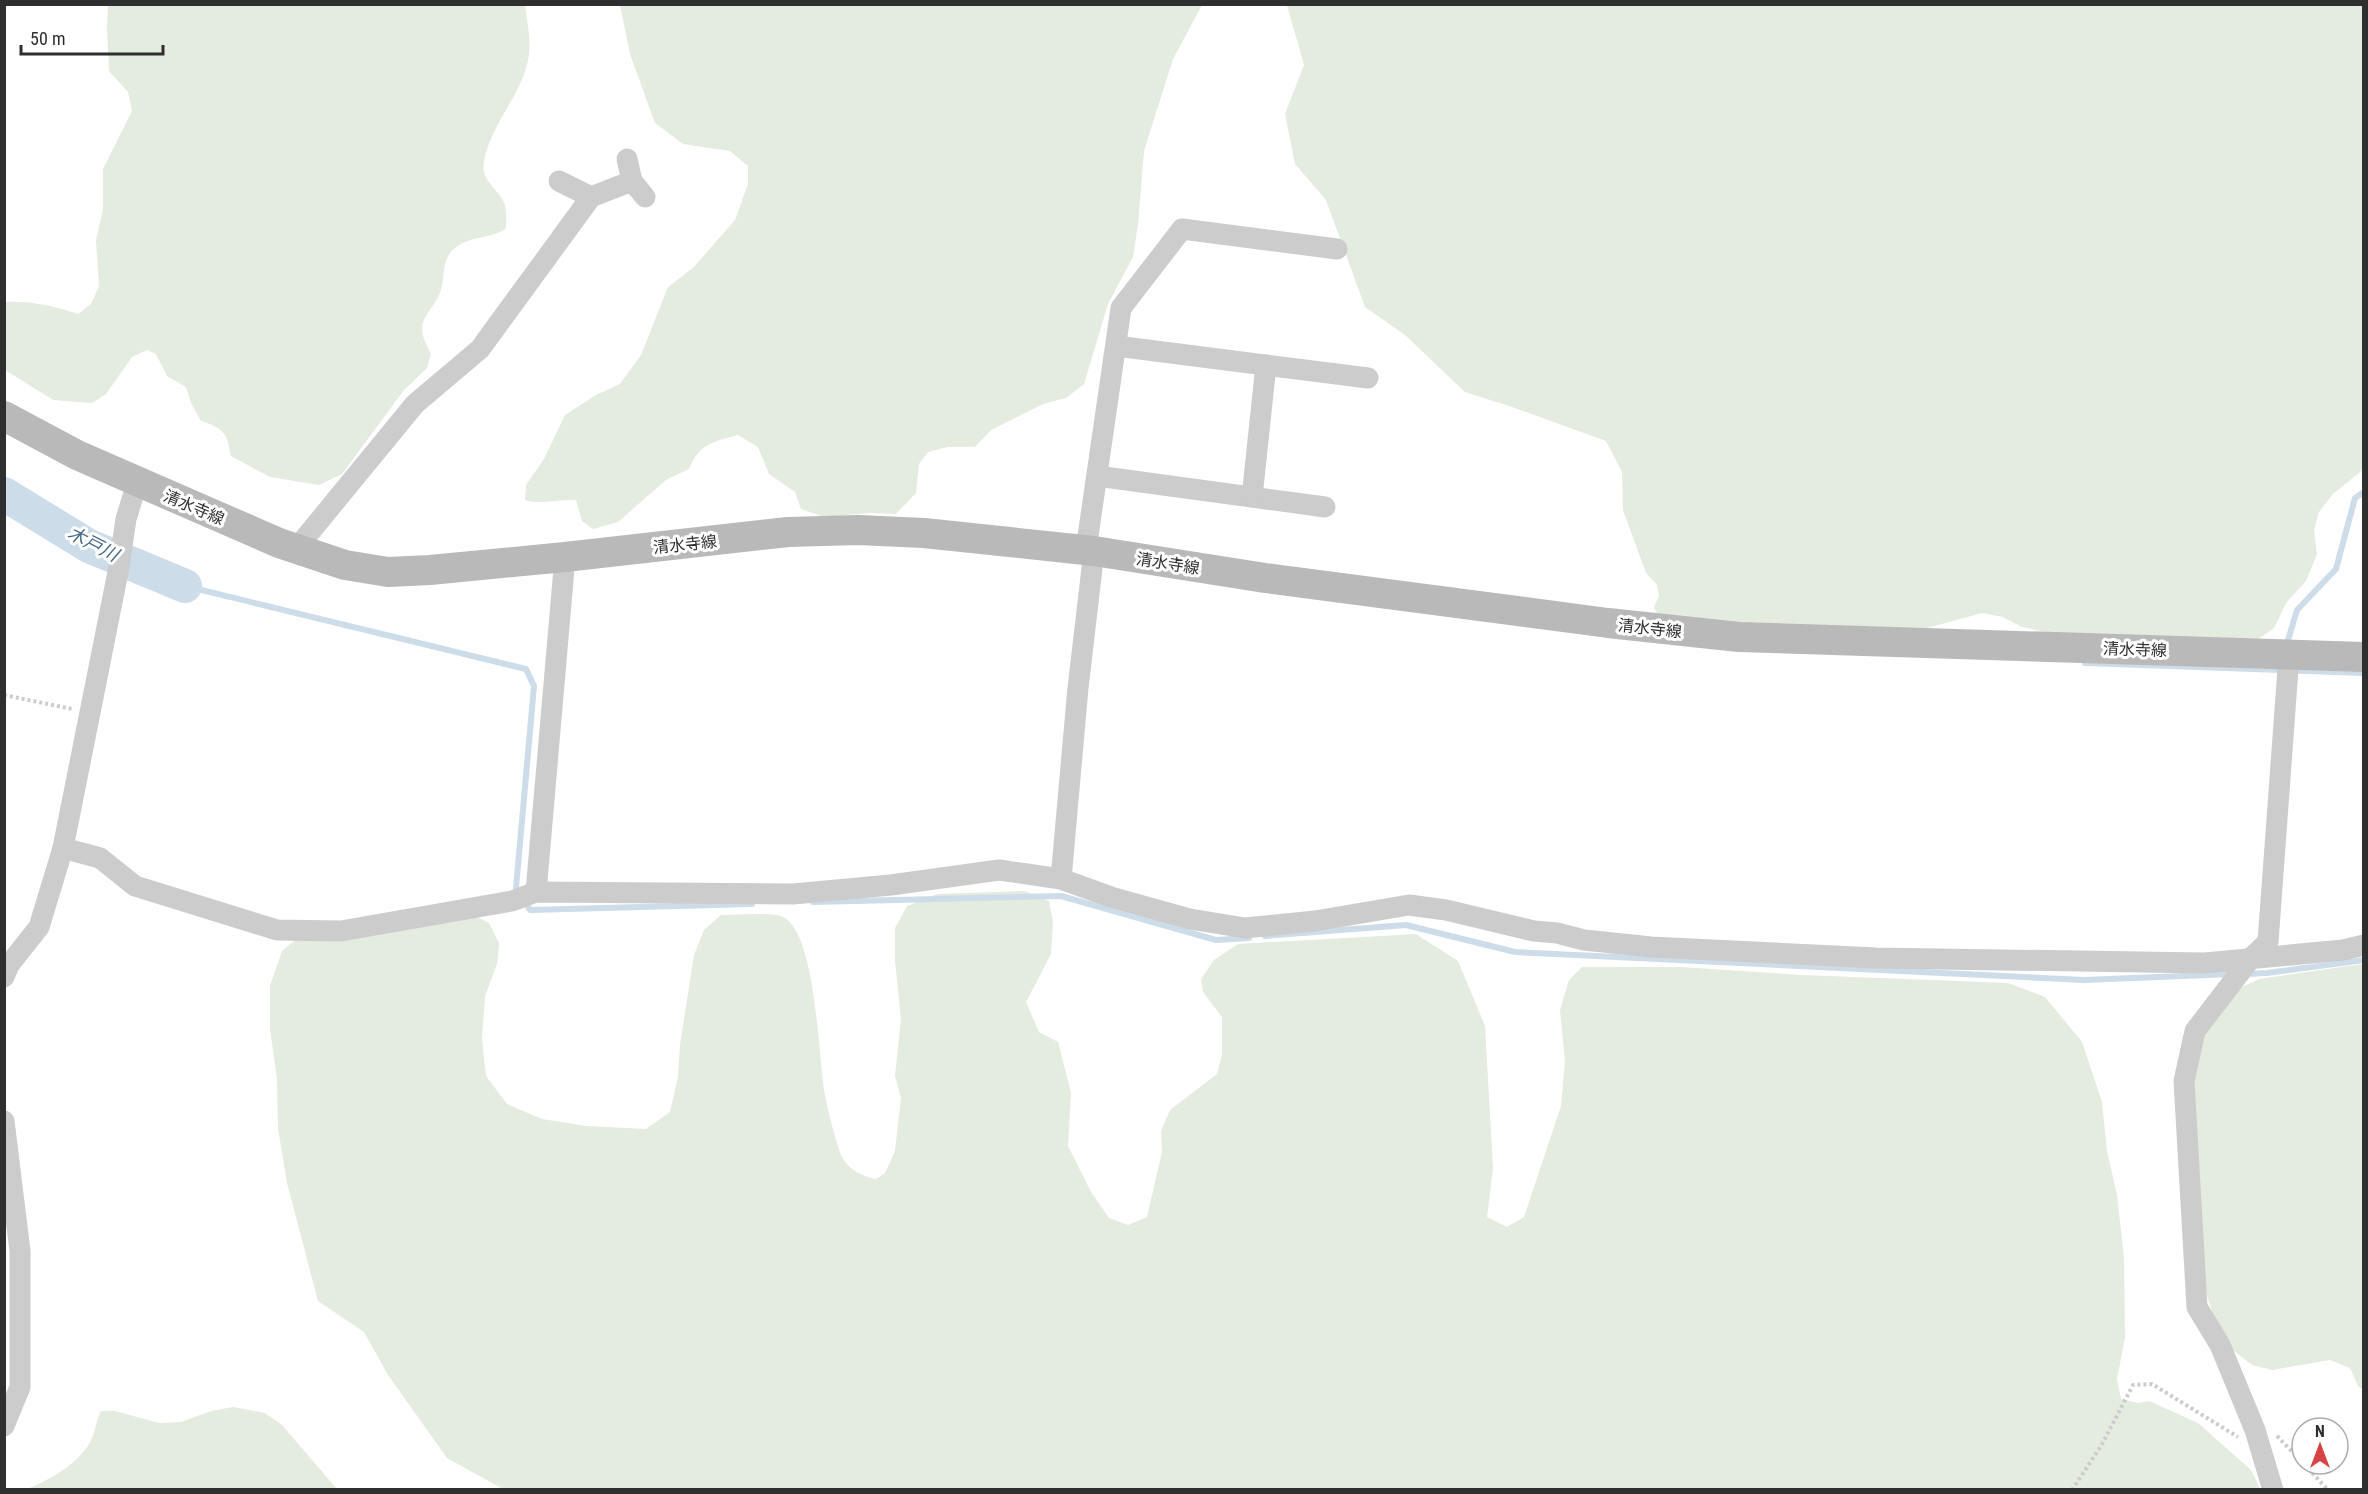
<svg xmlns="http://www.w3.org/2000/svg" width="2368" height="1494" viewBox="0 0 2368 1494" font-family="'Roboto Condensed','Noto Sans JP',sans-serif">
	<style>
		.green { fill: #e4ebdf }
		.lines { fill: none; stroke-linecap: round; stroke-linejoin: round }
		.stream { stroke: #cddce9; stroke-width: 6 }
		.river { stroke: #cddce9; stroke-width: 34 }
		.path { stroke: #ccc; stroke-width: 4; stroke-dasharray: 3 3; stroke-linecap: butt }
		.minor { stroke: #ccc; stroke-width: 21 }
		.secondary { stroke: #b9b9b9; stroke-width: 30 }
		.labels { text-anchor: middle; stroke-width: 6; stroke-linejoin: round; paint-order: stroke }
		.street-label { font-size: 16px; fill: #2f2f2f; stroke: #fff }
		.water-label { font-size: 18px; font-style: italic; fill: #44698a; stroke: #fff }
	</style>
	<rect width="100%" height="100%" fill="#fff"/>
	<g class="green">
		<path d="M108 5H525C527 23 532 41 528 60 521 96 491 124 484 161 480 182 499 188 505 205 507 212 506 222 506 228 493 239 471 235 455 248 439 261 447 279 439 295 435 305 426 312 423 323 420 334 426 344 431 354L427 368 404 390 342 474 319 485 270 477 231 456C227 432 223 428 201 421L191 403 186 387 167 376 156 354 147 350 132 357 106 394 92 403 53 400 5 370V302C31 301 54 306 78 314L91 304 99 286 96 240 103 209V169L132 111 128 92 109 71 107 29Z"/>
		<path d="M620 5H1202L1173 59 1144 151 1138 224 1133 257 1108 304 1084 384 1066 398 1043 404 991 430 975 447H948L928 452 919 464 916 493 896 514 870 513 824 517 801 509 795 492 769 474 758 447 738 435C712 442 699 444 689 469L666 480 618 522 593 529 582 521 576 500C559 499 538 505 525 500L526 485 544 459 565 415 596 395 620 384 641 355 668 287 693 268 735 220 748 184V166L730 151 683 144 655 123 630 54Z"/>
		<polygon points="1287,5 2363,5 2363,467 2360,472 2333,494 2319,512 2314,530 2317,554 2306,581 2286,603 2274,628 2254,642 2077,639 2022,627 2003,617 1982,613 1916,631 1718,626 1659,617 1654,607 1659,596 1657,585 1646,573 1623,510 1622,472 1606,441 1512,407 1465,392 1405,335 1365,307 1326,200 1295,164 1285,114 1304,65"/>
		<path d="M1024 891 1049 901 1053 922 1051 954 1026 1002 1039 1032 1058 1042 1071 1093 1068 1146 1091 1192 1109 1218 1128 1225 1147 1217 1162 1152 1161 1131 1170 1110 1217 1074 1222 1054V1017L1203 992 1201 979 1214 960 1238 944 1416 934 1458 961 1485 1026 1493 1168 1487 1217 1507 1227 1524 1217 1561 1106 1565 1061 1560 1010 1569 980 1582 967H1681L1802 975 2008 983 2045 997 2082 1042 2102 1102 2107 1151 2117 1195 2124 1259 2125 1337 2117 1379 2121 1399 2138 1403 2149 1401 2198 1423 2251 1470 2260 1489H503L447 1458 388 1375 364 1332 318 1301 287 1183 278 1128 277 1079 270 1029V986L282 951 299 937 473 915 489 923 499 943 497 964 485 996 482 1039 486 1076 507 1104 542 1119 587 1126 646 1129 670 1112 678 1077 680 1045 694 955 704 930 721 915C736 915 768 912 781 916 817 929 818 1061 825 1095 827 1108 837 1146 842 1157 849 1170 862 1176 876 1179L885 1173 895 1151 901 1098 895 1076 901 1019 895 960V928L907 906 937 894Z"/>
		<polygon points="2363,964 2363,1390 2358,1386 2350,1368 2330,1360 2272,1370 2252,1365 2229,1347 2214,1317 2202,1280 2190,1067 2213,1012 2240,988 2259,979"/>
		<path d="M233 1407 265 1413 282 1425 337 1489H27C50 1480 82 1462 92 1438 96 1429 96 1420 101 1411H115L159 1423 181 1422 211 1411Z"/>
	</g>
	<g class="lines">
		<g class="stream">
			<polyline points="185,586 526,669 534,686 516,888 530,910 752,904"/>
			<polyline points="2286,647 2297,610 2336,569 2355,498 2364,492"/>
			<polyline points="2085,663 2364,673"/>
			<polyline points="813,902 1061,896 1216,940 1249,938"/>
			<polyline points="1265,936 1406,925 1515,952 2084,980 2232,974"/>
			<polyline points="2245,974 2267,973 2364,960"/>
		</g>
		<polyline class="river" points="4,494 89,546 185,586"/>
		<g class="path">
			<polyline points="4,695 72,709"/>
			<polyline points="2277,1436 2302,1462"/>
			<polyline points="2304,1464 2328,1490"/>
			<polyline points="2072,1490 2101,1446 2133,1385 2152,1384 2238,1437"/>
		</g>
		<g class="minor">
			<polyline points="627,159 632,181"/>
			<polyline points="559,181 591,197"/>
			<polyline points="1116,346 1368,378"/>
			<polyline points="1097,476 1325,507"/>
			<polyline points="1252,497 1266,365"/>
			<polyline points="296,549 415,404 480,349 591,197 632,181 645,197"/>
			<polyline points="1086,550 1121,308 1182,229 1337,249"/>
			<polyline points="63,848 100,858 135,886 277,930 341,931 512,901 536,892 793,894 891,885 999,870 1061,879 1111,897 1190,919 1245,928 1315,921 1409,905 1446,910 1534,931 1557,933 1584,940 1651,947 1876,958 2205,963 2343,950 2364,945"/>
			<polyline points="1061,879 1078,688 1094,551"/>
			<polyline points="536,892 565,557"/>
			<polyline points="4,977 9,965 39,927 63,848 119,567 126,519 137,483"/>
			<polyline points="4,1121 20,1251 20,1387 4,1426"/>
			<polyline points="2273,1490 2255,1430 2220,1345 2197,1307 2184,1081 2195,1031 2251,958 2268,942 2289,655"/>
		</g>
		<polyline class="secondary" points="4,416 77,455 279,543 345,565 388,572 430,570 565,557 788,532 858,530 924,533 1094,551 1265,578 1608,623 1739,637 2364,657"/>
	</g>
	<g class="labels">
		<g class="street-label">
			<text transform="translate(194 507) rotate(23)" y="6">清水寺線</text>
			<text transform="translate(685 544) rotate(-6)" y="6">清水寺線</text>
			<text transform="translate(1168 563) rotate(9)" y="6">清水寺線</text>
			<text transform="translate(1650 628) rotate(6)" y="6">清水寺線</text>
			<text transform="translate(2135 649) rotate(2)" y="6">清水寺線</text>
		</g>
		<g class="water-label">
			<text transform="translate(93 544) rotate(27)" y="6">木戸川</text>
		</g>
	</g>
	<rect width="2368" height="1494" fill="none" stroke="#2f2f2f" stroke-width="12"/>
	<g transform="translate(2320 1446)"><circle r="28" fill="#ffffff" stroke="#acacac" stroke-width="1.5"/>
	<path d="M0-4.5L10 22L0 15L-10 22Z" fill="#d54442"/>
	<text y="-9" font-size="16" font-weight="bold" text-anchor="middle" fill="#2f2f2f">N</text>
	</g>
	<path d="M21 45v9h142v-9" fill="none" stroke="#2f2f2f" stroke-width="3"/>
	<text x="30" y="45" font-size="18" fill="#2f2f2f" stroke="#ffffff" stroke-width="4.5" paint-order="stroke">50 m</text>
</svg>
